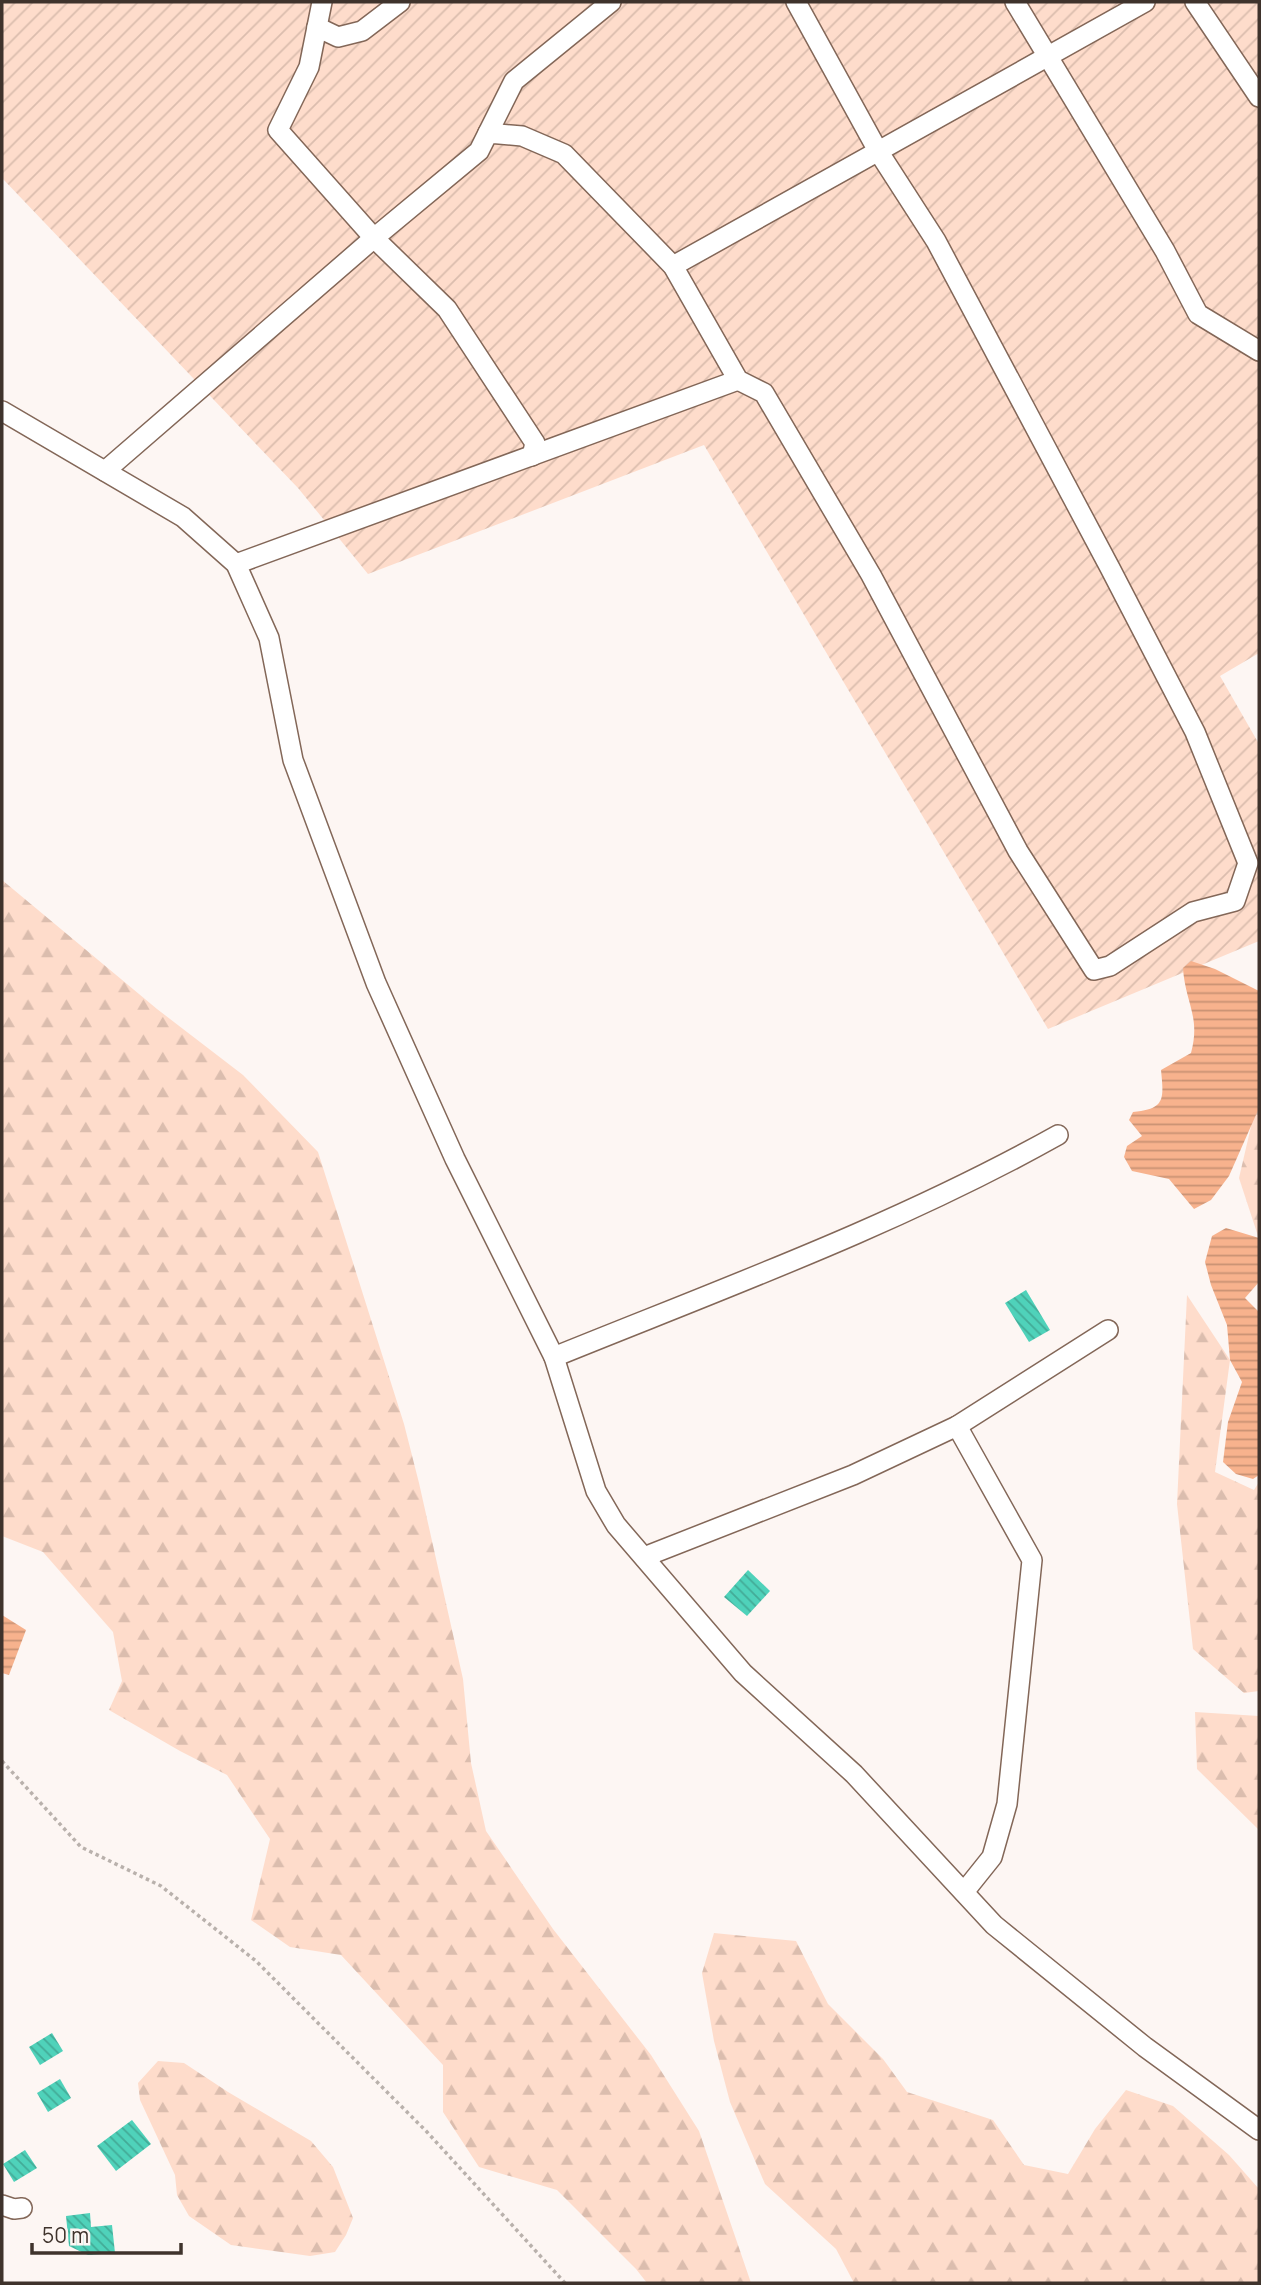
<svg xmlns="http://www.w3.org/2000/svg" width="1261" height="2285" viewBox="0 0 1261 2285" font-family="Manrope,sans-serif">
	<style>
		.forest { fill: url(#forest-firs) }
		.garden { fill: url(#garden-furrows) }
		.water { fill: url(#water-rules) }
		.building { fill: url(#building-back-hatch) }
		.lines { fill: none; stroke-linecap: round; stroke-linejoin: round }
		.street-casing { stroke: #836758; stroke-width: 22 }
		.path { stroke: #b9b1ac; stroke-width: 3.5; stroke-dasharray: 3.5 3.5; stroke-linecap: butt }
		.street { stroke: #fff; stroke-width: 19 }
	</style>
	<defs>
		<pattern id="forest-firs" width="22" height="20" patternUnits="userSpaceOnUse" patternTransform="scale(1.75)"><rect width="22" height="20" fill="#fedccb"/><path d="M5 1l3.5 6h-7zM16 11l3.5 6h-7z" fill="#dbbdae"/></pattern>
		<pattern id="garden-furrows" width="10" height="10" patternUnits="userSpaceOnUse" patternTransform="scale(1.75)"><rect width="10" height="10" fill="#fedccb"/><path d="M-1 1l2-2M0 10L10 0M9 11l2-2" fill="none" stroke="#dbbdae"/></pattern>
		<pattern id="water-rules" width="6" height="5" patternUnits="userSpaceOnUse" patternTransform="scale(1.75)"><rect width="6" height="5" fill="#f7b28d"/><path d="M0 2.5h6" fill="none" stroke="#c99173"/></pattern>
		<pattern id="building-back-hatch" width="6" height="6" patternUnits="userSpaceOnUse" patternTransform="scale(1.75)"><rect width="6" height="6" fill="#4fd2ba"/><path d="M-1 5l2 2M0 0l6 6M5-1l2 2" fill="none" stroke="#43ab97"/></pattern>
	</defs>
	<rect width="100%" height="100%" fill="#fdf6f3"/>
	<g class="forest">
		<polygon points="2,880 157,1009 243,1075 318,1152 404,1424 419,1483 463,1679 471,1763 486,1831 553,1929 651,2055 699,2131 751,2283 647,2283 636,2269 557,2190 479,2167 443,2112 443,2065 341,1955 290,1947 251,1920 270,1839 227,1775 180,1751 109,1710 122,1681 113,1632 43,1552 2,1536"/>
		<polygon points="1259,1092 1259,1239 1239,1178"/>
		<polygon points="1187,1295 1230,1360 1215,1472 1254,1490 1259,1482 1259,1691 1244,1693 1193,1649 1177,1504"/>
		<polygon points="1195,1712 1259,1716 1259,1830 1197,1769"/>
		<polygon points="714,1933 796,1941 828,2004 883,2059 907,2092 993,2120 1024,2165 1068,2174 1095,2129 1126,2090 1173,2106 1229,2155 1259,2189 1259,2283 854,2283 836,2249 765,2184 730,2102 714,2041 702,1973"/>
		<polygon points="158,2061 184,2063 228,2092 311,2141 333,2167 353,2218 346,2235 335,2252 310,2256 231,2245 189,2216 177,2195 175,2175 140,2100 138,2083"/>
	</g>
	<polygon class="garden" points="2,2 1259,2 1259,653 1220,676 1259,744 1259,941 1048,1029 704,445 368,574 298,488 2,178"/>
	<g class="water">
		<path d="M1191 961 1215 969 1259 991V1108L1229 1176 1211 1200 1194 1209 1169 1179 1132 1171 1124 1157 1127 1146 1142 1136 1129 1120 1133 1112C1165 1109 1164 1100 1161 1070L1191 1053C1201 1017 1185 1002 1183 968Z"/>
		<polygon points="1226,1228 1259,1238 1259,1282 1245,1298 1259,1312 1259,1475 1253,1479 1236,1474 1223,1462 1228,1422 1242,1382 1230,1360 1227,1325 1211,1285 1205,1262 1212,1236"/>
		<polygon points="2,1615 26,1630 9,1675 2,1673"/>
	</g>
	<g class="building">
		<polygon points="1026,1290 1050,1330 1029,1342 1005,1303"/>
		<polygon points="748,1570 770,1591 747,1616 724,1597"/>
		<polygon points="52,2033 63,2051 40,2065 29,2047"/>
		<polygon points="60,2079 71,2098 48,2112 37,2093"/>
		<polygon points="132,2120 151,2144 116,2171 97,2146"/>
		<polygon points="25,2150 37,2168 14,2182 3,2164"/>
		<polygon points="90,2213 91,2227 112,2225 115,2253 88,2255 69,2246 66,2216"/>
	</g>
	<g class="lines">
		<defs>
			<g id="street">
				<polyline points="322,2 309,67 278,130 374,238 447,309 535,443 532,456"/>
				<polyline points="1015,2 1165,251 1198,314 1259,351"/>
				<polyline points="1195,2 1259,97"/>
				<polyline points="317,27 338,37 362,31 400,2"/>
				<polyline points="488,133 514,81 611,2"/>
				<polyline points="673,266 1145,2"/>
				<polyline points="2,411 183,517 236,564 269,638 293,760 376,983 455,1159 554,1357 596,1491 616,1525 743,1673 854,1774 994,1925 1145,2047 1259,2130"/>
				<polyline points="105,471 374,238 479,151 488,133 522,136 564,154 673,266 738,380 764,393 871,575 1018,851 1094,970 1110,966 1193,912 1235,901 1248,863 1195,732 1110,568 936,241 878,151 796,2"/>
				<polyline points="236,564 738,380"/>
				<path d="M554 1357C724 1288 897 1225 1058 1135"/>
				<polyline points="957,1426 1032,1560 1007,1804 992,1857 964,1892"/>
				<polyline points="644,1557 853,1475 957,1426 1108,1330"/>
				<polyline points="2,2205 14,2209 22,2208"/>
			</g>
		</defs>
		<use href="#street" class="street-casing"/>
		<polyline class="path" points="2,1761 81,1847 161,1886 256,1961 427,2132 565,2283"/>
		<use href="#street" class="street"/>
	</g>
	<rect width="1261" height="2285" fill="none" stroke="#3f332c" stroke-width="7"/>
	<path d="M32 2243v10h149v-10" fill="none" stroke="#3f332c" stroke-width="3.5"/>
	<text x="42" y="2243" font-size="21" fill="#3f332c" stroke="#fdf6f3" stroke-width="5" paint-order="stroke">50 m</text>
</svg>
